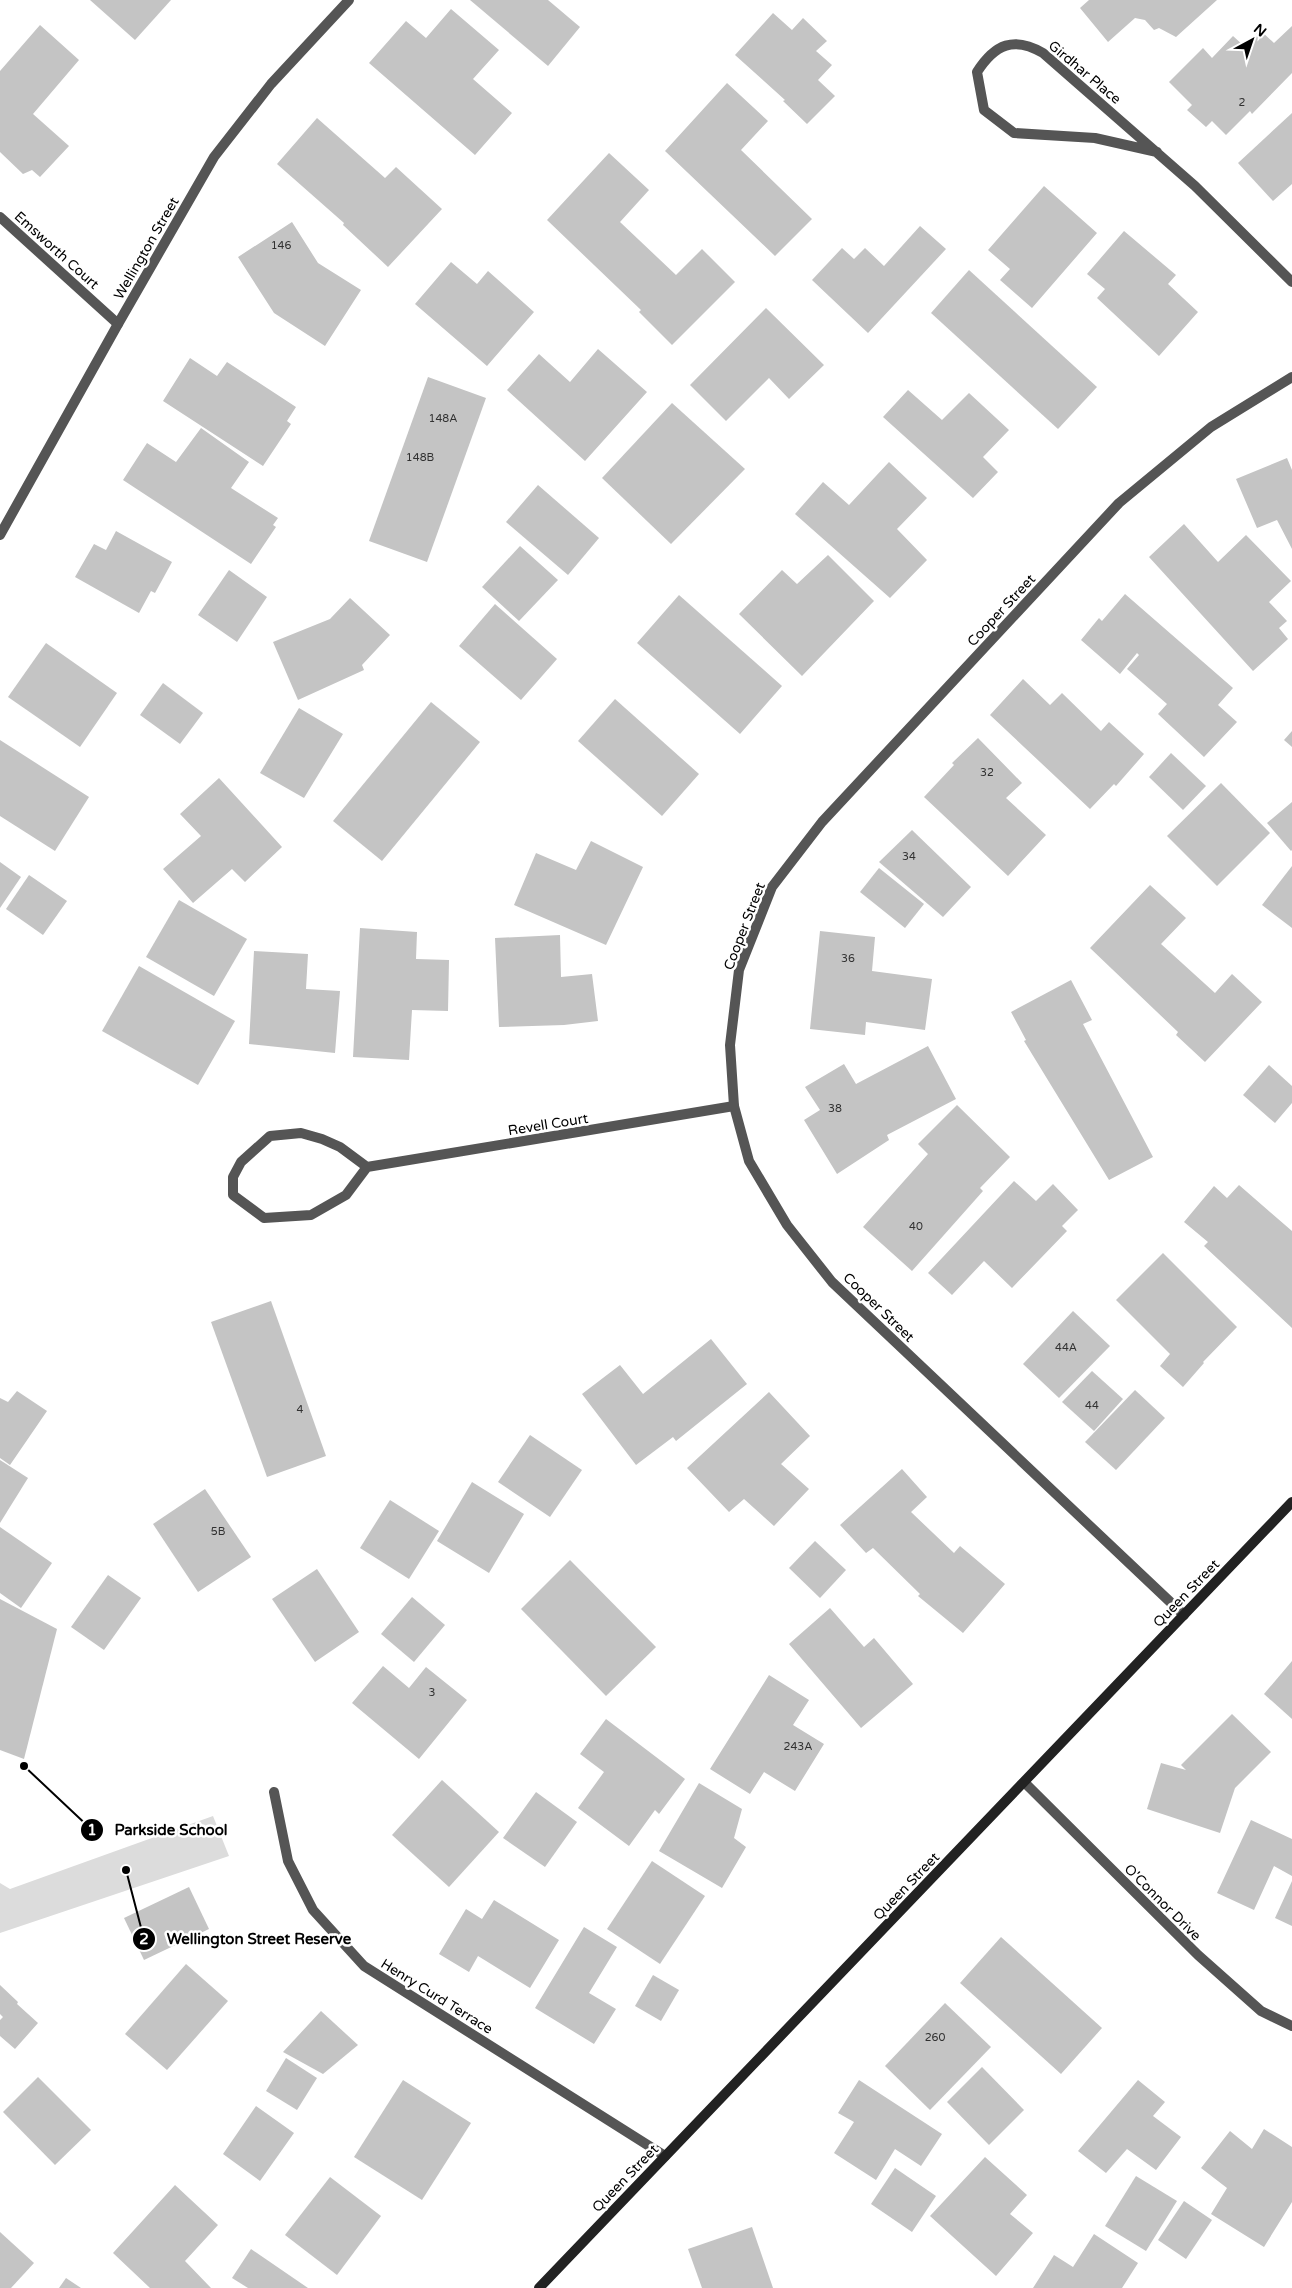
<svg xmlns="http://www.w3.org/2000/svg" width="1292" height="2288" viewBox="0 0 1292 2288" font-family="'Varela Round',sans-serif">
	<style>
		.green { fill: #dcdcdc }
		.building { fill: #c4c4c4 }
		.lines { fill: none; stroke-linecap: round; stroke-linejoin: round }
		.street { stroke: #555; stroke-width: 10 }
		.secondary { stroke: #222; stroke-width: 10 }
		.labels { text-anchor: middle; stroke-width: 5; stroke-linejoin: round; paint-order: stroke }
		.number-label { font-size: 11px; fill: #313131 }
		.street-label { font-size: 14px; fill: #000; stroke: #fff }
		.leader { fill: none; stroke: #000; stroke-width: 2 }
		.callout-dot { fill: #000; stroke: #fff; stroke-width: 2 }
		.mark-label { font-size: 15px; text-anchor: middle; font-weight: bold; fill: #fff }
		.callout-label { font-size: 15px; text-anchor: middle; font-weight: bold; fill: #000; stroke: #fff; stroke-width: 5; stroke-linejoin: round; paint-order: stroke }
	</style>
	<rect width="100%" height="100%" fill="#fff"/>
	<polygon class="green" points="213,1816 229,1856 0,1933 0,1883 10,1889"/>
	<g class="building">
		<polygon points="90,0 171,0 135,40"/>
		<polygon points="470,0 548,0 580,27 548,66"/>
		<polygon points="1089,0 1217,0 1176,37 1159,28 1154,30 1145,20 1135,18 1108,42 1080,8"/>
		<polygon points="451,9 499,50 473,79 512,113 475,155 369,63 406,21 426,38"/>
		<polygon points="773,13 792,30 803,18 827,41 816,51 832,65 818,80 835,96 807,124 783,101 785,100 735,55"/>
		<polygon points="40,25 79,60 33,114 69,146 40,177 32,170 23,174 0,152 0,71"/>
		<polygon points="1292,26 1292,73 1252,114 1250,111 1226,135 1212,121 1206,127 1187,110 1192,105 1169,82 1203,48 1212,58 1233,36 1244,46 1260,30 1274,43"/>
		<polygon points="727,83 768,121 741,150 812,219 775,256 665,151"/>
		<polygon points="1292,113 1292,184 1273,201 1238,163"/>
		<polygon points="317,118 385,178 396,167 442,209 388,267 343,225 344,223 277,164"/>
		<polygon points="609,153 649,190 620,222 676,275 702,249 735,282 672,345 639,312 641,310 547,220"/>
		<polygon points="1044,186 1097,233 1032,308 1000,280 1010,269 988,250"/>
		<polygon points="292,222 318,263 361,290 325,346 274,313 238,257"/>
		<polygon points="920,226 946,249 868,333 812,280 842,248 854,259 865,248 884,266"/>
		<polygon points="1124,231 1176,275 1168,284 1198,312 1159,356 1097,298 1105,289 1087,274"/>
		<polygon points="451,262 477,284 488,271 534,312 487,366 415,304"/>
		<polygon points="969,270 1097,387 1058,429 931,313"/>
		<polygon points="766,308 824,365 789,399 769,378 726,421 690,385"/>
		<polygon points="598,349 647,392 585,461 507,390 539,354 570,382"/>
		<polygon points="190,358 217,376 227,362 296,407 287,421 291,424 263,466 163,401"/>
		<polygon points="428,377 486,398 427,562 369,541"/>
		<polygon points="908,390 942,420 969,393 1009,430 983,457 998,472 973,498 883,417"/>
		<polygon points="672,403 745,469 671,544 602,478"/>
		<polygon points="201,428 249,462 231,488 278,518 273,525 276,527 251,564 123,480 147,443 176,462"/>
		<polygon points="1287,458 1292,470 1292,549 1277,520 1257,528 1236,479"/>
		<polygon points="889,462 927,498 897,529 927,560 890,598 795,514 823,482 849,505"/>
		<polygon points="538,485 599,538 568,575 506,522"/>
		<polygon points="1184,524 1218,562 1246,535 1291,581 1269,602 1287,621 1279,628 1288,639 1253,671 1149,557"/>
		<polygon points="116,531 172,562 155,593 151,591 139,613 75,577 94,544 106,550"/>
		<polygon points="520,546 558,580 519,621 482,587"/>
		<polygon points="828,555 874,601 802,676 739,614 782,570 797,584"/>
		<polygon points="229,570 267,597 237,642 198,615"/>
		<polygon points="1125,594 1233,688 1218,705 1237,722 1204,757 1158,714 1167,704 1127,669 1139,655 1137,653 1120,674 1081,640 1099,618 1102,621"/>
		<polygon points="679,595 782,686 740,734 637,643"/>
		<polygon points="350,598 390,635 362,665 364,670 298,700 273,642 330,619"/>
		<polygon points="495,604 557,659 521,700 459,646"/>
		<polygon points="46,643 117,693 80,747 8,697"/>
		<polygon points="1023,679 1050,705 1062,693 1101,731 1109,722 1144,754 1116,786 1114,784 1090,809 990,715"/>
		<polygon points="163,683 203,713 180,744 140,715"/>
		<polygon points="615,699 699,774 662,816 578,741"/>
		<polygon points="431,702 480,742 382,861 333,821"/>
		<polygon points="299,708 343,734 304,798 260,773"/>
		<polygon points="1292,731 1292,747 1284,740"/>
		<polygon points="978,738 1022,783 1006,798 1046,835 1008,876 924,797 954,765 952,763"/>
		<polygon points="0,740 89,797 55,851 0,816"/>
		<polygon points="1171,753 1206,786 1183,810 1149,777"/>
		<polygon points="219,778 282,847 245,882 232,869 193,903 163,869 201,836 180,814"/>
		<polygon points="1221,783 1270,833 1217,886 1167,836"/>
		<polygon points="1292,802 1292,850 1291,851 1267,823"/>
		<polygon points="912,830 971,887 943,917 879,862"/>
		<polygon points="591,841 643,867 606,945 514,905 536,853 576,870"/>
		<polygon points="0,862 21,877 0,908"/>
		<polygon points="1292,866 1292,928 1262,905"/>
		<polygon points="879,868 924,904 905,928 860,892"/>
		<polygon points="29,875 67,901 43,935 6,909"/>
		<polygon points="1150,885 1186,918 1161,944 1215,993 1232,974 1262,1002 1205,1062 1176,1035 1178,1032 1090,948"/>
		<polygon points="179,900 247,939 214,996 146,957"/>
		<polygon points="360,928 417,932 416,959 449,960 448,1011 412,1010 409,1060 353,1057"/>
		<polygon points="820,931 875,937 872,971 932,979 925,1030 866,1022 865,1035 810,1029"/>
		<polygon points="560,935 561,977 592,974 598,1021 564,1025 499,1027 495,938"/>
		<polygon points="254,951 308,954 306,989 340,991 335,1053 249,1044"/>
		<polygon points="139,966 235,1021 198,1085 102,1031"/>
		<polygon points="1071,980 1092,1020 1083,1024 1153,1157 1109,1180 1024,1041 1026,1040 1011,1012"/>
		<polygon points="928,1046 956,1099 887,1135 889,1140 837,1174 804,1120 820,1110 805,1087 844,1064 856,1084"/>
		<polygon points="1269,1065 1292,1086 1292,1103 1275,1123 1243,1095"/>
		<polygon points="957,1105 1010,1157 980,1188 983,1191 912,1271 863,1227 928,1154 918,1144"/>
		<polygon points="1014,1181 1036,1201 1053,1184 1078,1210 1062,1226 1067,1231 1012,1288 984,1261 952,1295 928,1273"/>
		<polygon points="1239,1185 1292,1231 1292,1328 1204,1246 1208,1242 1184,1222 1214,1186 1227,1198"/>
		<polygon points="1163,1253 1237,1327 1203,1362 1204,1363 1183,1387 1160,1366 1170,1354 1116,1300"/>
		<polygon points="271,1301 326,1456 267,1477 211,1322"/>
		<polygon points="1073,1311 1110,1346 1059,1398 1023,1364"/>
		<polygon points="711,1339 747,1384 676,1441 673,1437 636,1465 582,1394 620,1365 643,1394"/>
		<polygon points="1092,1371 1123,1399 1094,1431 1062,1402"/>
		<polygon points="1135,1390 1165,1418 1116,1470 1085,1442"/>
		<polygon points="17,1391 47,1411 10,1465 0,1458 0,1398 8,1402"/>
		<polygon points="769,1392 810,1436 781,1464 809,1489 774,1526 744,1499 729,1512 687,1468"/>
		<polygon points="530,1435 582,1470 550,1517 498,1482"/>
		<polygon points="0,1460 28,1478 0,1523"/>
		<polygon points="902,1469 927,1497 911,1512 954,1553 960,1546 1005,1584 963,1633 918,1596 920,1594 873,1548 866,1553 840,1525"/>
		<polygon points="472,1482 524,1514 489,1573 437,1541"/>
		<polygon points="205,1489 251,1557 198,1592 153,1524"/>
		<polygon points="390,1500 439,1531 409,1579 360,1548"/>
		<polygon points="0,1527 52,1563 21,1608 0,1593"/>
		<polygon points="815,1541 846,1570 820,1598 789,1568"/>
		<polygon points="570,1560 656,1647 606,1696 521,1609"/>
		<polygon points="317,1569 359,1632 315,1662 272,1599"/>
		<polygon points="108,1575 141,1598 104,1650 71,1627"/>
		<polygon points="412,1597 445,1625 414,1662 381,1634"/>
		<polygon points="0,1599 57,1629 24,1759 0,1750"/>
		<polygon points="830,1608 864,1647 874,1638 913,1684 861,1728 789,1644"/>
		<polygon points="1292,1661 1292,1719 1264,1694"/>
		<polygon points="383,1666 409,1688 426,1667 467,1700 419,1759 352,1703"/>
		<polygon points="769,1675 809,1700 793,1725 824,1744 795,1791 764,1772 750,1794 710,1769"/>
		<polygon points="1232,1714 1271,1752 1235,1788 1220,1833 1147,1809 1161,1763 1186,1770 1181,1765"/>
		<polygon points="606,1719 685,1779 659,1814 655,1810 629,1846 578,1808 604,1772 580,1754"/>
		<polygon points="442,1780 499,1832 449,1887 392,1835"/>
		<polygon points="699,1783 742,1809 734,1838 746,1847 722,1888 659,1851"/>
		<polygon points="536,1792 577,1822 545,1867 503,1838"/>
		<polygon points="1251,1820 1292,1839 1292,1876 1274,1866 1254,1910 1217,1893"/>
		<polygon points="652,1861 705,1896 660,1964 607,1929"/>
		<polygon points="1292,1881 1292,1926 1275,1918"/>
		<polygon points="189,1887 209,1929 144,1960 124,1918"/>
		<polygon points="494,1900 559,1940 530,1988 478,1956 469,1972 439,1954 466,1909 482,1919"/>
		<polygon points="584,1927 617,1947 589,1993 616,2009 594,2044 535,2008"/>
		<polygon points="1001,1937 1102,2028 1061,2074 960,1983"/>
		<polygon points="186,1964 228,2001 167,2070 125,2034"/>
		<polygon points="653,1975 679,1990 661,2021 635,2006"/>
		<polygon points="0,1985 18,2002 17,2004 38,2023 15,2049 0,2036 0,2020 3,2017 0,2014"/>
		<polygon points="945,2003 991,2047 930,2110 885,2066"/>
		<polygon points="321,2011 358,2045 323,2074 283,2052"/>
		<polygon points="286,2058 317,2078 297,2110 266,2091"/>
		<polygon points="982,2067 1024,2110 989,2145 947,2102"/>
		<polygon points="38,2077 91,2130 55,2165 3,2112"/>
		<polygon points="403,2080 471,2123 422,2200 354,2157"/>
		<polygon points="859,2080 942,2134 921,2166 895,2149 876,2180 834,2153 854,2122 838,2113"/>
		<polygon points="1138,2080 1165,2102 1153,2116 1181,2137 1156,2170 1127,2149 1106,2173 1078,2151"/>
		<polygon points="256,2106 294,2133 260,2181 223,2154"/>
		<polygon points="1264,2129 1292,2147 1292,2202 1264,2247 1211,2214 1227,2188 1201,2168 1230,2131 1252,2149"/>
		<polygon points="985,2157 1027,2195 1010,2214 1033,2233 996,2276 930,2216"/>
		<polygon points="895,2168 936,2196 912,2232 871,2204"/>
		<polygon points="1136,2176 1177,2201 1146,2251 1105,2226"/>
		<polygon points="330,2177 381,2216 337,2275 285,2235"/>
		<polygon points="175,2185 218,2225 185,2261 211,2288 150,2288 113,2253"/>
		<polygon points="1184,2201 1212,2220 1186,2259 1158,2240"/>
		<polygon points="752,2227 773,2288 702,2288 688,2249"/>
		<polygon points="0,2232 34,2263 11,2288 0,2288"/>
		<polygon points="1094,2234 1138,2263 1122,2288 1033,2288 1054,2255 1073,2267"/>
		<polygon points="251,2249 308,2288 248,2288 232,2278"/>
		<polygon points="66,2278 81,2288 59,2288"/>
	</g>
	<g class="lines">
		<g class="street">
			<path d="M1157 152 1095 138 1014 133 984 110 977 72C995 44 1014 36 1043 53L1195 186 1292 282"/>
			<polyline points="0,217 118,324"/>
			<polyline points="0,535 118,324 214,157 271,84 349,0"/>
			<polyline points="367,1167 340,1147 322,1139 301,1133 270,1136 241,1162 233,1177 233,1195 264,1218 311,1215 346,1195 367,1167 734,1106"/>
			<polyline points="1184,1615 832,1282 787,1225 749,1161 734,1106 730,1045 739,970 772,887 822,822 1119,503 1211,427 1292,377"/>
			<polyline points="1025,1783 1198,1955 1261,2011 1292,2026"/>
			<polyline points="274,1792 288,1861 313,1910 364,1966 665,2156"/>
		</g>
		<polyline class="secondary" points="539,2288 1292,1502"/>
	</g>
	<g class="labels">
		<g class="number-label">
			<text x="1242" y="106">2</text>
			<text x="281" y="249">146</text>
			<text x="443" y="422">148A</text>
			<text x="420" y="461">148B</text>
			<text x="987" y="776">32</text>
			<text x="909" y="860">34</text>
			<text x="848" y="962">36</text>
			<text x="835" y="1112">38</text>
			<text x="916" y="1230">40</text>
			<text x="1066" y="1351">44A</text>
			<text x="1092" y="1409">44</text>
			<text x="300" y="1413">4</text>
			<text x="218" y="1535">5B</text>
			<text x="432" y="1696">3</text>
			<text x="798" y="1750">243A</text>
			<text x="935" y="2041">260</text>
		</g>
		<g class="street-label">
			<text transform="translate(1085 72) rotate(40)" y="5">Girdhar Place</text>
			<text transform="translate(146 248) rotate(-60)" y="5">Wellington Street</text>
			<text transform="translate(57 250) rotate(42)" y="5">Emsworth Court</text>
			<text transform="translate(1001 610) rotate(-47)" y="5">Cooper Street</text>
			<text transform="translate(744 926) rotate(-69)" y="5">Cooper Street</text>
			<text transform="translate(548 1124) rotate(-9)" y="5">Revell Court</text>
			<text transform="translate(879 1307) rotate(44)" y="5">Cooper Street</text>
			<text transform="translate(1186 1593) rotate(-46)" y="5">Queen Street</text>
			<text transform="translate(906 1886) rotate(-46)" y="5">Queen Street</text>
			<text transform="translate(1163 1902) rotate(45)" y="5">O'Connor Drive</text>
			<text transform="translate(437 1996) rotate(32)" y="5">Henry Curd Terrace</text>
			<text transform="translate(625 2178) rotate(-46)" y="5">Queen Street</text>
		</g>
	</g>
	<path class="leader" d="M24 1766L92 1830M126 1870L144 1939"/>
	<g class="callout-dot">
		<circle cx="24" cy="1766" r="5"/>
		<circle cx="126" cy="1870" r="5"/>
		<circle cx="92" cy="1830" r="12"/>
		<circle cx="144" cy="1939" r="12"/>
	</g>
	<g class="mark-label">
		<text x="92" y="1835">1</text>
		<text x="144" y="1944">2</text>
	</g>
	<g class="callout-label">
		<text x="171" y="1835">Parkside School</text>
		<text x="259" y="1944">Wellington Street Reserve</text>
	</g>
	<g transform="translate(1252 40) rotate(40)" stroke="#ffffff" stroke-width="4" paint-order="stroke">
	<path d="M0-4L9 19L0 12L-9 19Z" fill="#000000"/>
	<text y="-8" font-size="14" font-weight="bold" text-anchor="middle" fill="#000000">N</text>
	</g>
</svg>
